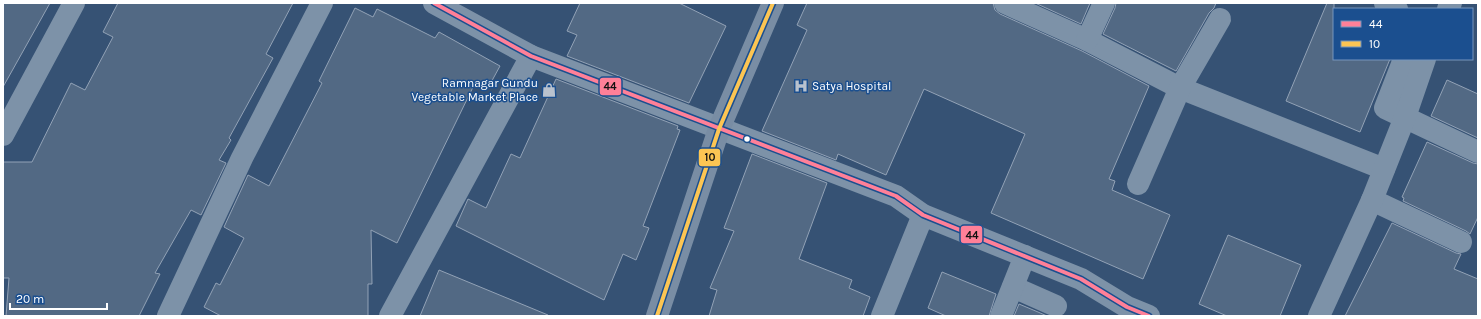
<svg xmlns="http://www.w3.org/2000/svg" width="1481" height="319" viewBox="0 0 1481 319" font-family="Karla,sans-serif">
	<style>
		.building { fill: #526984; stroke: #92a2b6 }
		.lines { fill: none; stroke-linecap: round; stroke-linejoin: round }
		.street { stroke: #7d92a8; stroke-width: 22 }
		.secondary { stroke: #798da4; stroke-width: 22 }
		.bus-1-casing { stroke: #1b4f8f; stroke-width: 7 }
		.bus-2-casing { stroke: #1b4f8f; stroke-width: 7 }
		.bus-1 { stroke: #ff8098; stroke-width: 4 }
		.bus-2 { stroke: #fcc553; stroke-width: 4 }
		.bus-dot { fill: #fff; stroke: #1b4f8f; stroke-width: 1.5 }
		.labels { text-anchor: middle; stroke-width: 3; stroke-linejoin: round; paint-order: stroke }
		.poi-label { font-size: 12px; fill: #fff; stroke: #1b4f8f; text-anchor: end }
		.line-badge { stroke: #1b4f8f; stroke-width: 1.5 }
		.pale-badge-label { font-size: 11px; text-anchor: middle; font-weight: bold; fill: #111 }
	</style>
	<rect width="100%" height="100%" fill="#365274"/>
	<g class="building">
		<polygon points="3,3 50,3 3,87"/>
		<polygon points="118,3 293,3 266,54 273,58 229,138 231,140 219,160 226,163 201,215 191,210 155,273 160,274 139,316 6,316 9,278 3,278 3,162 32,162 71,83 85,90 113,37 103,32"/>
		<polygon points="580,3 679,3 726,26 689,103 567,56 577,35 567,31"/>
		<polygon points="807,3 993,3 995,10 1000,14 1082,51 1149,86 1109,179 1115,181 1112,190 1170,215 1143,279 991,213 1025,134 924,89 886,175 838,154 836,160 762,131 807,30 797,25"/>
		<polygon points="1035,3 1090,3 1081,24"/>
		<polygon points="1116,3 1216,3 1214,8 1209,13 1176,71 1103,34 1115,8"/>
		<polygon points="1327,3 1334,3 1334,59 1390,59 1360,132 1286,101"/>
		<polygon points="355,8 373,17 377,9 435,38 439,32 500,66 488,88 475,83 397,243 371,230 372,284 368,284 368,316 221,316 204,307 216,283 220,285 244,238 224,227 248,175 269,186 322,83 319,81"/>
		<polygon points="556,79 678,126 677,129 680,130 643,226 649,228 636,260 623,254 604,300 456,226 468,199 486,208 511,154 520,158"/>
		<polygon points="1447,80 1478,94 1478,138 1431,116"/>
		<polygon points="1427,142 1473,163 1478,164 1478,217 1470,234 1466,231 1403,201 1404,198 1402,197"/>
		<polygon points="752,154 827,183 799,259 852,280 849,288 870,297 863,316 709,316 717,290 710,288 734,231 724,228"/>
		<polygon points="1392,223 1456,253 1461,254 1454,269 1478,279 1478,316 1345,316"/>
		<polygon points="1228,235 1301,265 1280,316 1227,316 1199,304"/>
		<polygon points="439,270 548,315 548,316 420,316"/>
		<polygon points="942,272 996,294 989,316 946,316 928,308"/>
		<polygon points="1019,304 1038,312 1047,316 1014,316"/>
	</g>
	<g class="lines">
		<g class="street">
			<polyline points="434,3 531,56 896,196 923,215 1081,279 1127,307 1149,316"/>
			<polyline points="1005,3 1087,40 1180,88 1384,169"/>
			<polyline points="1385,3 1397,9"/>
			<polyline points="1448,9 1451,3"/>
			<polyline points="1087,40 1104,3"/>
			<polyline points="1404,59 1385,108 1478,152"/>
			<polyline points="3,135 74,3"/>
			<polyline points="1138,184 1180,88 1220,19"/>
			<polyline points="1372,200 1461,242"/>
			<polyline points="1013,287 1056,306"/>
			<polyline points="168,316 242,158 322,3"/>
			<polyline points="390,316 531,56"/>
			<polyline points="882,316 923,215"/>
			<polyline points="1001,316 1025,256"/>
			<polyline points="1319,316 1372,200 1405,117 1425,59"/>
		</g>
		<polyline class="secondary" points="657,316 719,129 773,3"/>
		<defs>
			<polyline id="bus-1" points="434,3 531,56 896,196 923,215 1081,279 1127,307 1149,316"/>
			<polyline id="bus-2" points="657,316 719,129 773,3"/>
		</defs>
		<use href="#bus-1" class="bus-1-casing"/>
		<use href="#bus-2" class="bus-2-casing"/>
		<use href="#bus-1" class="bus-1"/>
		<use href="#bus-2" class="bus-2"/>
	</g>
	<defs>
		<symbol id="hospital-bare" viewBox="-9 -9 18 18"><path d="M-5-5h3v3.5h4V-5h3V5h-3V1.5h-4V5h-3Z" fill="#b9c2ce" stroke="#1b4f8f" stroke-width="2.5" paint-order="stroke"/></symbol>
		<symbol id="shop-bare" viewBox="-9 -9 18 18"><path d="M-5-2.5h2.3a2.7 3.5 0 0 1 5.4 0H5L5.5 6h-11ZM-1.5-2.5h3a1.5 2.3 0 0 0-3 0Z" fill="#b9c2ce" stroke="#1b4f8f" stroke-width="2.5" paint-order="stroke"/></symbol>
	</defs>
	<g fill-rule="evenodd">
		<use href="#hospital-bare" x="791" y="76" width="20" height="20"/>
		<use href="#shop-bare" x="539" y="80" width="20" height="20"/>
	</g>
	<circle class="bus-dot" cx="747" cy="139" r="3.5"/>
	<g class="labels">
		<g class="poi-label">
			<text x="538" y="87">Ramnagar Gundu<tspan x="538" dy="14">Vegetable Market Place</tspan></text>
			<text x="812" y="90" text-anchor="start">Satya Hospital</text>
		</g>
	</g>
	<g class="line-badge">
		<rect x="599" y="77" width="23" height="19" rx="4" fill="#ff8098"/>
		<rect x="698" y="148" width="23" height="19" rx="4" fill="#fcc553"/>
		<rect x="960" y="225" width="23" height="19" rx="4" fill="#ff8098"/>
	</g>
	<g class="pale-badge-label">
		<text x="610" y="90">44</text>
		<text x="710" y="161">10</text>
		<text x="972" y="239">44</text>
	</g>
	<rect width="1481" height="319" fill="none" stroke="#ffffff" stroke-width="8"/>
	<rect x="1333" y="8" width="140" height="52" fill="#1b4f8f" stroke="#7695bc"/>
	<rect x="1341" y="21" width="20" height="6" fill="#ff8098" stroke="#7695bc"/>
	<text x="1369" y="28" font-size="12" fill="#ffffff">44</text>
	<rect x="1341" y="41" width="20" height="6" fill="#fcc553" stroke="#7695bc"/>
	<text x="1369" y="48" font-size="12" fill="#ffffff">10</text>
	<path d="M10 303v6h97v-6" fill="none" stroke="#ffffff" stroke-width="2"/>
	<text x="16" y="303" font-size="12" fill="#ffffff" stroke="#1b4f8f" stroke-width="3" paint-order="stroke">20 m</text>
</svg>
